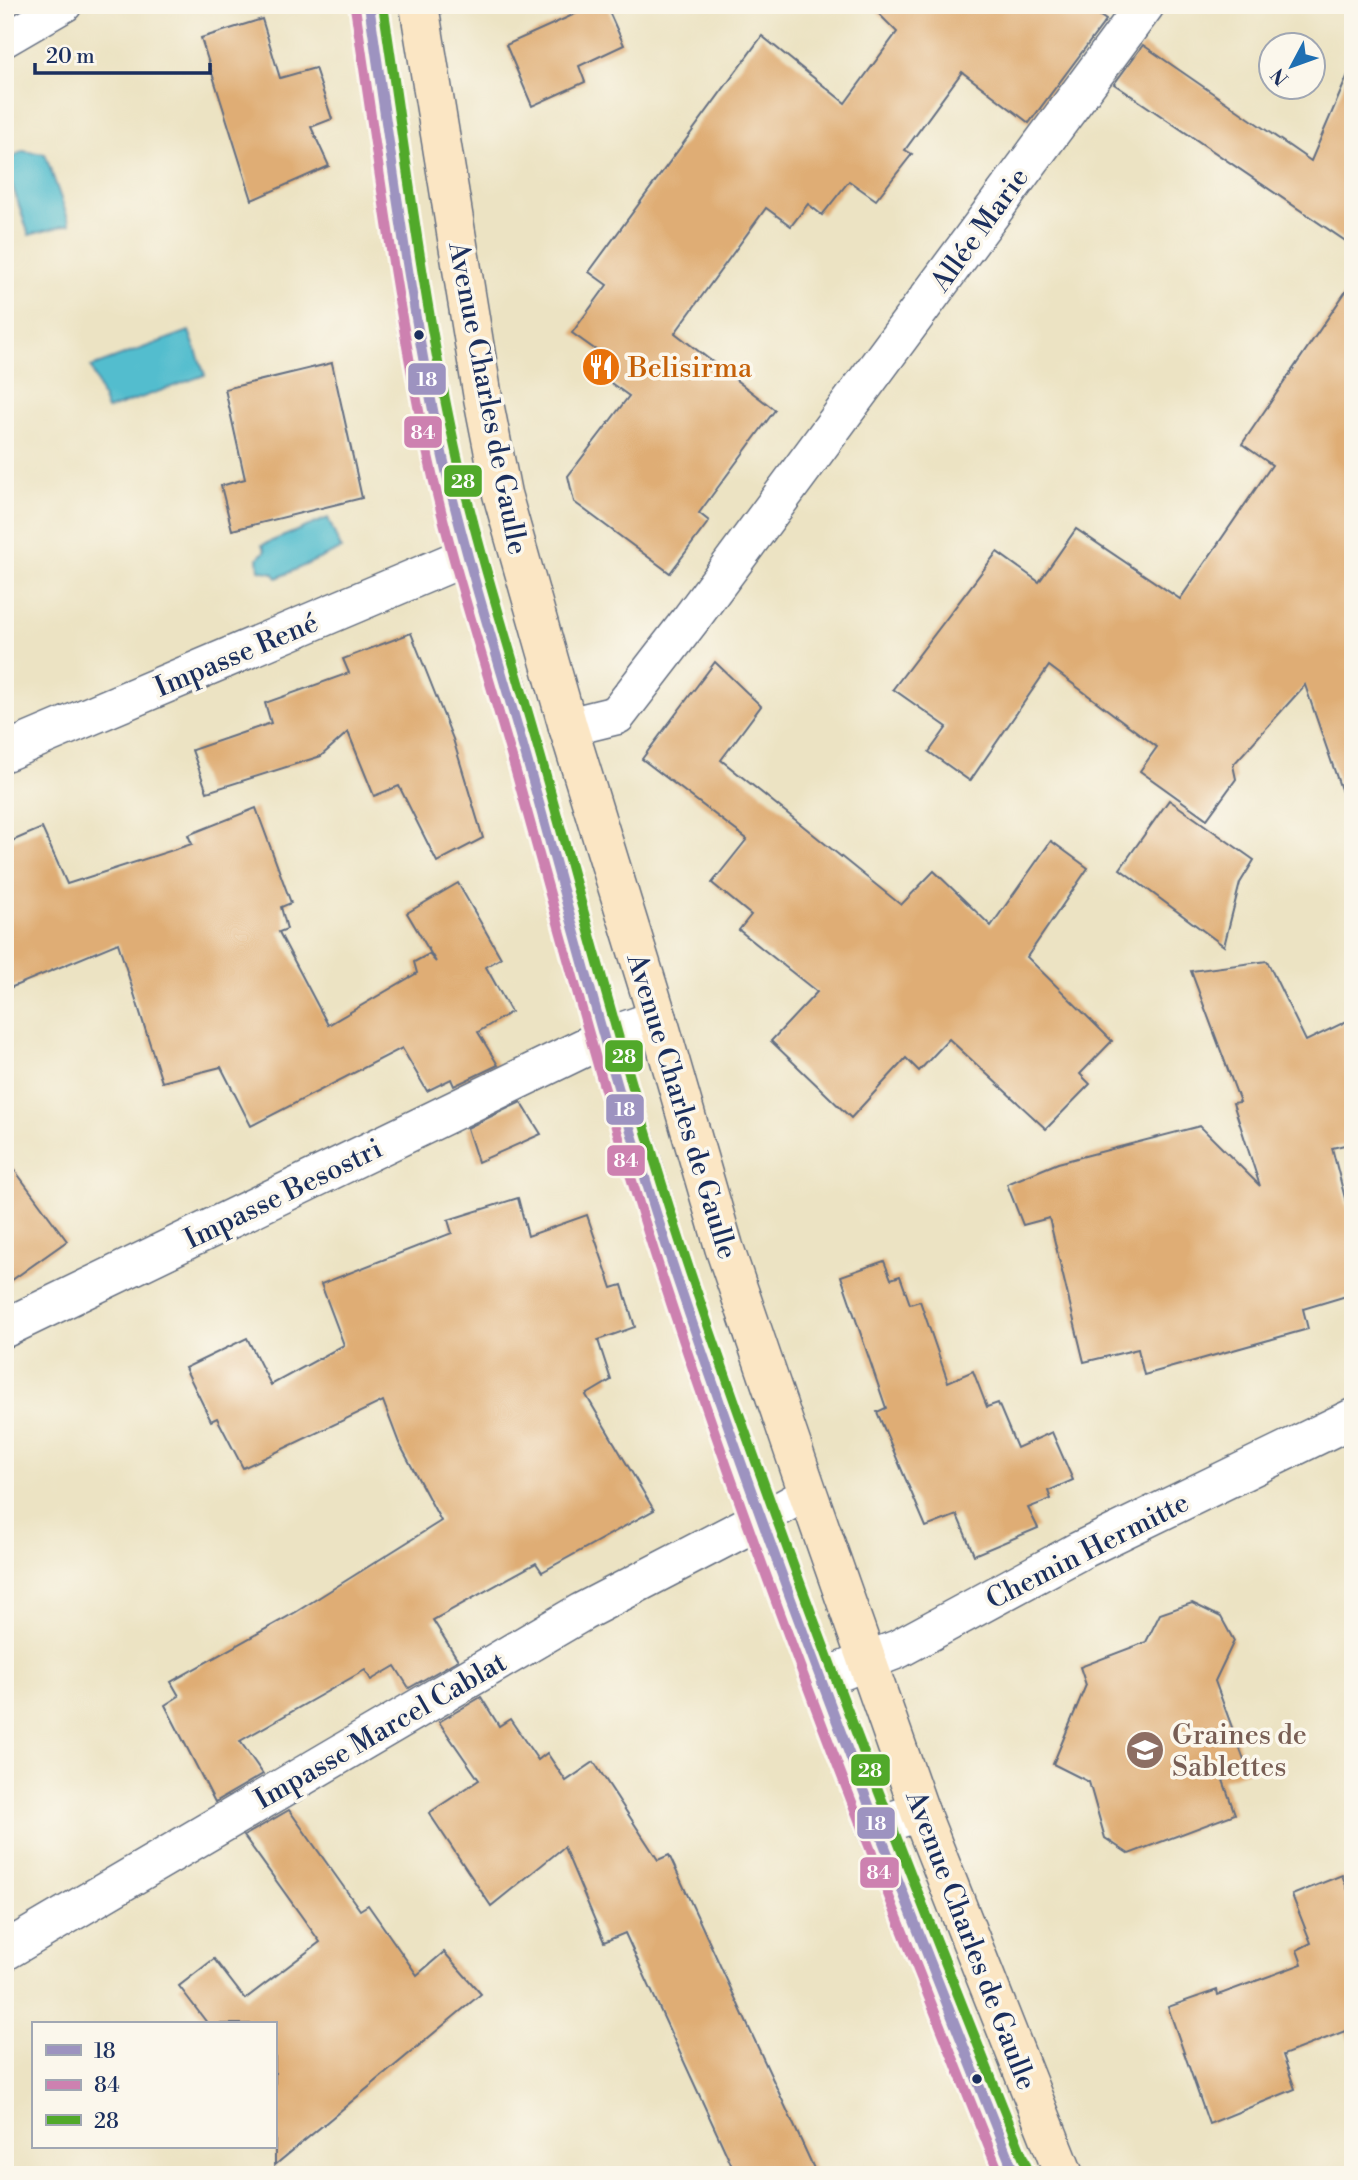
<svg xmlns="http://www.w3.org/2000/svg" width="1358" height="2180" viewBox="0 0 1358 2180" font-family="'Libre Bodoni',serif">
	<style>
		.water { fill: #52bdce; stroke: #367696; stroke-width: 2 }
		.building { fill: #dfad74 }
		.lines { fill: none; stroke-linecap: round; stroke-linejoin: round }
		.lane-casing { stroke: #646e81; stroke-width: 36 }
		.street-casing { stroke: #646e81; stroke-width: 41 }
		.secondary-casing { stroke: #646e81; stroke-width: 41 }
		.lane { stroke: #fff; stroke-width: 33 }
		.street { stroke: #fff; stroke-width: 38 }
		.secondary { stroke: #fbe6c4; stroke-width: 38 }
		.bus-1-casing { stroke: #fbf7ec; stroke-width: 16 }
		.bus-2-casing { stroke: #fbf7ec; stroke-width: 16 }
		.bus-3-casing { stroke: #fbf7ec; stroke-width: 16 }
		.bus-1 { stroke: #9d93c0; stroke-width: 10 }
		.bus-2 { stroke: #cd81b0; stroke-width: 10 }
		.bus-3 { stroke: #51a92a; stroke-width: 10 }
		.bus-dot { fill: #1b2f5e; stroke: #fbf7ec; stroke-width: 2.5 }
		.labels { text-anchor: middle; stroke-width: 7; stroke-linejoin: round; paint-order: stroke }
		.street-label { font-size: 28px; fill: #1b2f5e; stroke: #fbf7ec }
		.food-label { font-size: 28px; fill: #c56008; stroke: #fbf7ec; text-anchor: start }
		.education-label { font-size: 28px; fill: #785e54; stroke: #fbf7ec; text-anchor: start }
		.line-badge { stroke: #fbf7ec; stroke-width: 2.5 }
		.badge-label { font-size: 19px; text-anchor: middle; font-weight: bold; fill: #fff }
	</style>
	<rect width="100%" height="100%" fill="#fbf7ec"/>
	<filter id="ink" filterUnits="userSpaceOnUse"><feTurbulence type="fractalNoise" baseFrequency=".0143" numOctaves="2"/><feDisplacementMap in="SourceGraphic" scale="14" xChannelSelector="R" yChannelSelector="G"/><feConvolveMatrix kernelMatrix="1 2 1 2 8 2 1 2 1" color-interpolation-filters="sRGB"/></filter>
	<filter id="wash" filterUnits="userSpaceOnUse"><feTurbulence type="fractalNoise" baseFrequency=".00686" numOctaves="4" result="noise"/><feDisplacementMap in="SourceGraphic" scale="28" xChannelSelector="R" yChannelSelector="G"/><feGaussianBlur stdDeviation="1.57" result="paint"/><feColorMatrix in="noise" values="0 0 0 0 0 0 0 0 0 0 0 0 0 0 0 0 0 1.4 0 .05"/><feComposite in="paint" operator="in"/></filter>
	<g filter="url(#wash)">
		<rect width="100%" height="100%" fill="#ece3c3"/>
		<g class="water">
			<polygon points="22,151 45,154 70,224 29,235 6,167 12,158"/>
			<polygon points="189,331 205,375 107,410 91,367"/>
			<polygon points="328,518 341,549 277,578 273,573 259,570 258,558 265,551 262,545"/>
		</g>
		<g id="blocks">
			<g class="building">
				<polygon points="595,5 606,5 624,45 579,66 585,82 532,106 506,45"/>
				<polygon points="870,5 1084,5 1106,20 1029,123 962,72 905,150 912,154 876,200 849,181 822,215 808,204 791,226 766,208 675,333 775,410 699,513 709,521 670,573 574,502 568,476 629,396 590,368 600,353 572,333 607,285 589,272 762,36 845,103 897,32"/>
				<polygon points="262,19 280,78 315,68 332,119 311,127 329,166 252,200 201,38"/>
				<polygon points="1143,45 1311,161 1353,63 1353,246 1114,84"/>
				<polygon points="1353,281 1353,799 1345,801 1305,685 1233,765 1236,779 1207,819 1140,771 1157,747 1049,666 970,781 929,752 947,727 893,689 997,552 1039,582 1076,529 1180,599 1272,465 1242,444"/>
				<polygon points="332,363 362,498 232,530 221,486 245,479 225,389"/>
				<polygon points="411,633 453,739 483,838 437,862 399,786 374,796 348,732 321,756 207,792 192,750 271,723 265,703 349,673 343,659"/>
				<polygon points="715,662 761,706 721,760 901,905 934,871 991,926 1051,841 1088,868 1027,957 1112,1041 1080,1074 1090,1084 1046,1129 949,1039 919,1071 906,1058 851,1118 771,1041 817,992 739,930 751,915 712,883 747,839 642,759"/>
				<polygon points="1169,800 1254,860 1240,883 1224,946 1120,869"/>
				<polygon points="256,808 291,903 281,907 287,929 279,932 328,1025 417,973 414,962 429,954 436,962 407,913 458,883 501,958 486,967 511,1012 478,1032 498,1065 454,1086 451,1079 427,1091 402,1048 251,1126 221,1067 162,1082 118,943 5,990 5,844 42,828 67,884 192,844 188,835"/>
				<polygon points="1267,961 1306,1041 1353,1018 1353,1143 1332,1148 1353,1229 1353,1294 1303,1309 1308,1329 1144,1375 1138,1349 1084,1362 1049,1218 1023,1225 1007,1184 1058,1163 1200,1126 1260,1186 1233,1103 1240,1102 1191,971"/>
				<polygon points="521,1102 541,1134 478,1162 467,1128"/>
				<polygon points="5,1157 67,1241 5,1285"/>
				<polygon points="518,1198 528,1236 587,1215 612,1288 622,1285 635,1327 598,1340 611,1380 586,1395 654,1510 542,1572 536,1563 433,1620 458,1660 409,1688 395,1666 371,1680 365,1670 240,1741 263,1774 215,1802 165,1705 179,1696 171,1682 296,1612 441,1521 399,1443 383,1401 243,1468 217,1418 211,1421 185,1368 247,1338 271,1385 344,1345 321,1284 452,1233 448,1220"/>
				<polygon points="884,1261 891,1279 900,1276 910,1304 920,1301 948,1382 973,1371 987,1407 998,1403 1017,1448 1052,1432 1073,1480 1048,1491 1051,1499 1028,1508 1038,1528 974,1555 957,1515 926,1527 877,1412 886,1408 841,1276"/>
				<polygon points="1192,1603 1221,1617 1234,1641 1215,1681 1248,1771 1223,1780 1235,1814 1129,1854 1105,1838 1089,1782 1053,1764 1086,1685 1080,1667 1146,1642 1160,1614"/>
				<polygon points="481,1697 499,1726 510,1719 538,1760 547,1753 566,1781 594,1762 658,1860 669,1855 817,2175 736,2175 625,1933 604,1942 564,1847 491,1906 429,1813 479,1780 439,1722"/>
				<polygon points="289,1810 360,1910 368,1905 417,1975 444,1952 481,1994 275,2165 275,2024 208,2024 179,1986 214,1959 245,1999 320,1942 244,1836"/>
				<polygon points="1342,1875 1353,1904 1353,2042 1350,2043 1345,2031 1283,2055 1295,2089 1209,2124 1168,2007 1217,1990 1218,1995 1302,1964 1297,1950 1311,1943 1292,1895"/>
			</g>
		</g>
	</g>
	<g filter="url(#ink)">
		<use href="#blocks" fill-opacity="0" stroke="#646e81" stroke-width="2"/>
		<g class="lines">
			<defs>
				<g id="lane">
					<polyline points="5,40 65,5"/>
					<polyline points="761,1519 808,1493"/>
				</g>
				<g id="street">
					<polyline points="568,727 617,715 691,619 1145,5"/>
					<polyline points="5,752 467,556"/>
					<polyline points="5,1328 604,1038 658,1019"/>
					<polyline points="821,1679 898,1649 1079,1551 1353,1418"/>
					<polyline points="875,1826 920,1812"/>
					<polyline points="5,1951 582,1612 761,1519"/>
				</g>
				<g id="secondary">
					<polyline points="369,5 418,335 441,449 467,556 507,686 604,1038 676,1274 761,1519 875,1826 1015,2175"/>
					<polyline points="419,5 483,398 502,494 568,727 658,1019 724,1247 808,1493 920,1812 1064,2175"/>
				</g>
			</defs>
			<use href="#lane" class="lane-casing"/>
			<use href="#street" class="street-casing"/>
			<use href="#secondary" class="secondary-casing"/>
			<use href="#lane" class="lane"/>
			<use href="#street" class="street"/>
			<use href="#secondary" class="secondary"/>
			<defs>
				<path id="bus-1" d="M369 5C391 152 409 299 440 444 465 560 503 672 534 785 580 950 623 1116 677 1278 779 1581 896 1878 1015 2175"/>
				<path id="bus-2" d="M355 7C377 154 396 301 426 446 451 565 491 680 523 797 568 958 611 1120 663 1279 762 1582 881 1879 1000 2175"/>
				<path id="bus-3" d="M383 5C405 151 423 299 454 443 479 558 517 670 548 783 594 948 637 1113 691 1275 793 1577 909 1874 1028 2170"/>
			</defs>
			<use href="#bus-1" class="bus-1-casing"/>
			<use href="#bus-2" class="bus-2-casing"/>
			<use href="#bus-3" class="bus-3-casing"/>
			<use href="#bus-1" class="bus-1"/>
			<use href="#bus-2" class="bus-2"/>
			<use href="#bus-3" class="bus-3"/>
		</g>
	</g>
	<defs>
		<symbol id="restaurant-disc" viewBox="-11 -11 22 22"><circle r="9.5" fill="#e8710a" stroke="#fbf7ec"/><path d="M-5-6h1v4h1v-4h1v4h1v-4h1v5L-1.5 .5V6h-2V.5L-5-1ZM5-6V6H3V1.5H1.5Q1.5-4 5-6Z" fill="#fff"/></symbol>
		<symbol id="school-disc" viewBox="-11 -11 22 22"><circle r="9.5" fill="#8d6e63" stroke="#fbf7ec"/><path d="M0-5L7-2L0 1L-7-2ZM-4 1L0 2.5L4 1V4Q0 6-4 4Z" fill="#fff"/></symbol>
	</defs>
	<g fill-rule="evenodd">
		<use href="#restaurant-disc" x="579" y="345" width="44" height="44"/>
		<use href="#school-disc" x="1123" y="1728" width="44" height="44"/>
	</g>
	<g class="bus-dot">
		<circle cx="419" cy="335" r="6"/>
		<circle cx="977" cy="2079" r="6"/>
	</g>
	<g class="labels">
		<g class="street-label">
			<text transform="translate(979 229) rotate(-54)" y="10">Allée Marie</text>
			<text transform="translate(489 398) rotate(79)" y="10">Avenue Charles de Gaulle</text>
			<text transform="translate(236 654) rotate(-23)" y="10">Impasse René</text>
			<text transform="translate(683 1106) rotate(73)" y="10">Avenue Charles de Gaulle</text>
			<text transform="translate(283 1193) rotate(-26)" y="10">Impasse Besostri</text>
			<text transform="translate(1087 1550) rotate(-27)" y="10">Chemin Hermitte</text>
			<text transform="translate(380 1730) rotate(-30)" y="10">Impasse Marcel Cablat</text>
			<text transform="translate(972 1940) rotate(69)" y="10">Avenue Charles de Gaulle</text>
		</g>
		<g class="food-label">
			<text x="628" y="377">Belisirma</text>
		</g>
		<g class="education-label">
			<text x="1172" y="1744">Graines de<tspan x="1172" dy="32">Sablettes</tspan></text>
		</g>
	</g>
	<g class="line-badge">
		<rect x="407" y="362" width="40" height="34" rx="7" fill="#9d93c0"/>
		<rect x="403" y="415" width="40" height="34" rx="7" fill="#cd81b0"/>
		<rect x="443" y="464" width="40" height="34" rx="7" fill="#51a92a"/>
		<rect x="604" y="1039" width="40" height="34" rx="7" fill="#51a92a"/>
		<rect x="605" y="1093" width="40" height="33" rx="7" fill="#9d93c0"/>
		<rect x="606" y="1144" width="40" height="33" rx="7" fill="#cd81b0"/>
		<rect x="850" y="1753" width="41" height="34" rx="7" fill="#51a92a"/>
		<rect x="856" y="1806" width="40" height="34" rx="7" fill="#9d93c0"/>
		<rect x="859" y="1856" width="41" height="33" rx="7" fill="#cd81b0"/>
	</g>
	<g class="badge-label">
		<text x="427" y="386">18</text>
		<text x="423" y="439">84</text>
		<text x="463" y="488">28</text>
		<text x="624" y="1063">28</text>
		<text x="625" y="1116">18</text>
		<text x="626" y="1167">84</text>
		<text x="870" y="1777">28</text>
		<text x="876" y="1830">18</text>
		<text x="879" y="1879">84</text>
	</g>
	<rect width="1358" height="2180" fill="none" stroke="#fbf7ec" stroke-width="28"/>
	<rect x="32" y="2022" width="245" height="126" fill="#fbf7ec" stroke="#a1a7b3" stroke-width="2"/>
	<rect x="46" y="2045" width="35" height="10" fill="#9d93c0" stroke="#a1a7b3" stroke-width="2"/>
	<text x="94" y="2058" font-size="21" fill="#1b2f5e">18</text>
	<rect x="46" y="2080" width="35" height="10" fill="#cd81b0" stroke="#a1a7b3" stroke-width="2"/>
	<text x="94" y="2092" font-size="21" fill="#1b2f5e">84</text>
	<rect x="46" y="2115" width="35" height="10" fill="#51a92a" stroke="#a1a7b3" stroke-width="2"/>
	<text x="94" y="2128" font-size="21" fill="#1b2f5e">28</text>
	<g transform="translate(1292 66) rotate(229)"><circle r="33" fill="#fbf7ec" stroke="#a1a7b3" stroke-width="2"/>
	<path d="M0-5L12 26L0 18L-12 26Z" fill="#1f6fb2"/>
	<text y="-10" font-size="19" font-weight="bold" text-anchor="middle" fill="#1b2f5e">N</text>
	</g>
	<path d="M35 63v10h175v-10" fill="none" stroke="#1b2f5e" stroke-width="3.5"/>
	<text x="46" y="63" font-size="21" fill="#1b2f5e" stroke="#fbf7ec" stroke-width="5" paint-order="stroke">20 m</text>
</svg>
